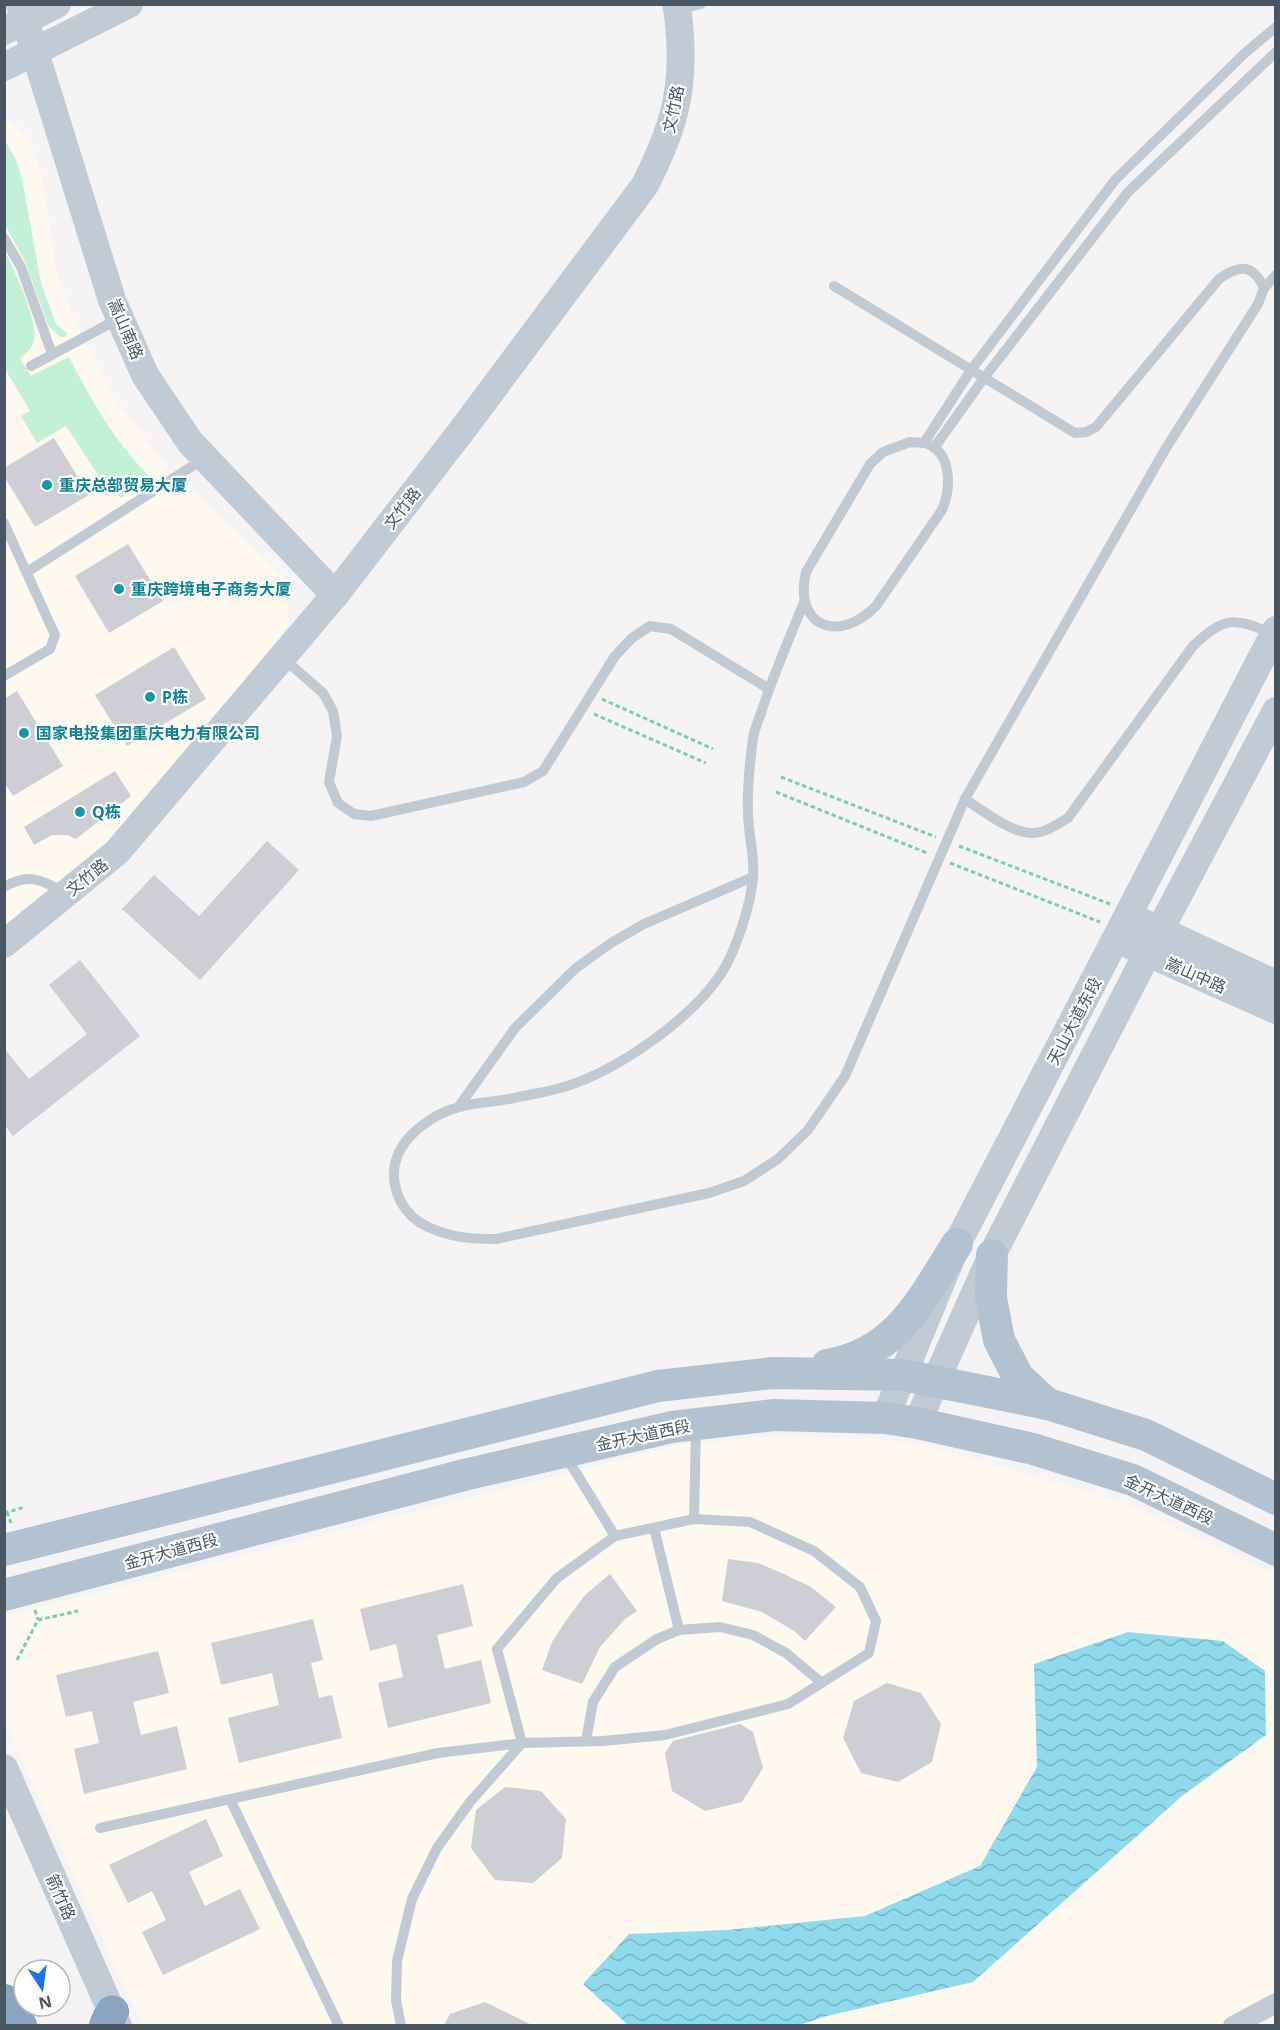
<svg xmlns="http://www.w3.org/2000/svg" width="1280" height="2030" viewBox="0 0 1280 2030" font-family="'Noto Sans','Noto Sans SC',sans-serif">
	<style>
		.commercial { fill: #fdf9ef }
		.green { fill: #c3f1d5 }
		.water { fill: url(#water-waves) }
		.building { fill: #cdcfd5 }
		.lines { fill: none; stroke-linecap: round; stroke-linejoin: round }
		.highway-casing { stroke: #7690ad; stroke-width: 34 }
		.path { stroke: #7ad0a6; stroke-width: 3; stroke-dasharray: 4.5 3; stroke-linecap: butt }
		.lane { stroke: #c1cad2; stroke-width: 10 }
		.street { stroke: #c1cad2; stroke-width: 20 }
		.secondary { stroke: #c1cbd6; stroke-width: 28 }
		.primary { stroke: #b3c2d1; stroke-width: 32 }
		.highway { stroke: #8ba5c1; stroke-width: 33 }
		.culture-dot { fill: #0f9aa8; stroke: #fff; stroke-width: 2 }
		.labels { text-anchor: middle; stroke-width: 4.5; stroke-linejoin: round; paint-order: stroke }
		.street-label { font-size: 16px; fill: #4a5661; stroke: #fff }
		.culture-label { font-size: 16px; font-weight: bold; fill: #0d838f; stroke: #fff; text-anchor: start }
	</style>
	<defs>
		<pattern id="water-waves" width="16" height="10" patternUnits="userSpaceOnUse" patternTransform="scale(1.5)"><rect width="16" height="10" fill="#90daee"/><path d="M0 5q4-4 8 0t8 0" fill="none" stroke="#78b4c4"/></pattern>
	</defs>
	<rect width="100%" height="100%" fill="#f5f3f3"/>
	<g class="commercial">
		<polygon points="5,117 13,123 29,139 42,176 57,273 72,314 112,395 167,466 286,579 289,624 112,848 5,935"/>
		<polygon points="777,1436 879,1439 929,1446 1120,1501 1275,1575 1275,2015 1256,2026 142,2025 5,1723 4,1616 677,1445"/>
	</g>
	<g class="green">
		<polygon points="4,138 17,162 22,179 41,283 56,324 67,333 65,337 60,337 48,325 25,261 5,225"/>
		<path d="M5 252C14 269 39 323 34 341 32 349 26 353 20 359L31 376 69 357C92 401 115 443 151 478L121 498 102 481 66 426 37 443 21 416 30 411 5 369Z"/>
	</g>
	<polygon class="water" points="1128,1632 1223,1641 1265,1671 1266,1735 1182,1796 973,1982 823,2017 797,2026 628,2025 583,1984 629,1934 727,1930 865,1916 980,1866 1037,1767 1034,1664"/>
	<g class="building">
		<polygon points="54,438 89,495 35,527 4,476 4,468"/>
		<polygon points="128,544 163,601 109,633 75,576"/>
		<polygon points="174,647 206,699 127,746 95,695"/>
		<polygon points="17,691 63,766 13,796 4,782 4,699"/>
		<polygon points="115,771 131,796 76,839 67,835 52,835 34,845 24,827"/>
		<polygon points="267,841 299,870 200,980 122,909 154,875 199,916"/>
		<polygon points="80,960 140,1036 13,1136 4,1124 4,1048 29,1079 87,1034 49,985"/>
		<polygon points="728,1559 758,1563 784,1574 811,1587 836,1607 805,1641 794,1631 762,1612 722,1601"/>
		<polygon points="610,1574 637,1611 625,1619 600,1647 582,1684 542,1670 552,1642 567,1619 585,1595"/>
		<polygon points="463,1584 473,1626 437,1635 445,1669 481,1660 491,1703 388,1728 378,1683 403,1677 396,1644 370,1651 360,1609"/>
		<polygon points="313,1619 323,1660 311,1663 319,1698 332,1695 342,1738 239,1763 228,1718 279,1705 272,1673 221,1685 211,1643"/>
		<polygon points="158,1651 169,1693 133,1702 141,1735 177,1726 187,1769 84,1794 74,1749 99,1743 92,1711 66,1717 56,1675"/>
		<polygon points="887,1683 921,1693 941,1724 932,1762 898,1782 861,1773 843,1738 854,1701"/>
		<polygon points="740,1724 753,1732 763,1768 742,1802 705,1811 672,1791 665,1753 673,1741"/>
		<polygon points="505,1787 541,1791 566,1819 562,1858 533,1883 495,1880 471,1848 476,1810"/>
		<polygon points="206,1819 223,1856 189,1872 205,1906 240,1889 260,1929 163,1975 142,1932 166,1920 152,1891 128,1903 109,1865"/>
		<polygon points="485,2002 532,2025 444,2025 450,2014"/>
	</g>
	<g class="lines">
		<defs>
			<g id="highway">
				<polyline points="4,2001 20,2026"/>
				<polyline points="106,2026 112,2012"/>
			</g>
		</defs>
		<use href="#highway" class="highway-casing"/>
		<g class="path">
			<polyline points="602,699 713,749"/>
			<polyline points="594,714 706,763"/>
			<polyline points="781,777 936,837"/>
			<polyline points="776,792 927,853"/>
			<polyline points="959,846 1110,904"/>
			<polyline points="950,863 1100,922"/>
			<polyline points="7,1512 11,1523"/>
			<polyline points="4,1513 25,1507"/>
			<polyline points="35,1610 38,1620"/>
			<polyline points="17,1660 38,1620 78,1611"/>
		</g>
		<g class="lane">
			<polyline points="678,10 701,4"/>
			<polyline points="4,238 21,267 52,354"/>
			<polyline points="1264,288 1276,275"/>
			<polyline points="31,366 120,318"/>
			<path d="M910 442C915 443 921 442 925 443 953 452 951 489 942 510L876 606C839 644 793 627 806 572L870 464 883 452Z"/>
			<polyline points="924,443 971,370 1115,180 1245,53 1276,27"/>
			<polyline points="934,448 984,378 1128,192 1276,52"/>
			<polyline points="4,523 55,635 50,649 4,676"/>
			<polyline points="27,572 205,458"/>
			<path d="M804 602C790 637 775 671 763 707 760 717 755 727 753 738 750 761 747 788 748 812 748 833 755 856 753 877 751 904 736 951 721 974 690 1020 617 1071 564 1087 548 1092 531 1094 514 1098 485 1104 456 1102 430 1120 399 1140 384 1168 401 1202 407 1213 417 1222 428 1227 453 1238 470 1239 496 1239L709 1193 744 1181 778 1159 808 1130 845 1076 965 799 1166 448 1258 304 1264 288C1253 263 1239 265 1219 279L1096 427 1086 432 1075 433 834 286"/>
			<polyline points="284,659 323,693 333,711 337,736 329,782 338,803 354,814 371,816 524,782 543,771 615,656 632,638 650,626 671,629 769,689"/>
			<path d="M965 799C982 810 1012 834 1033 833 1045 833 1058 824 1068 818L1193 646C1225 616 1234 617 1273 634"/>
			<path d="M4 887C28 873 41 879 63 892"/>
			<polyline points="460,1105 515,1028 576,968 611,943 644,924 753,877"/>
			<polyline points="565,1455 615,1536"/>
			<polyline points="694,1519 696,1427"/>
			<polyline points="654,1528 679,1630"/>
			<polyline points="586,1741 593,1702 615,1667 657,1639 679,1630 720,1627 753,1635 786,1653 822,1683"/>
			<polyline points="230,1799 339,2026"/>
			<polyline points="100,1828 438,1753 522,1743 603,1741 665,1735 788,1704 869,1653 876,1621 860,1587 814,1551 750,1522 694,1519 615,1536 557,1578 497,1649 522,1743"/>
			<polyline points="401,2026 396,2000 397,1961 412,1899 437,1848 470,1802 522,1743"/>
		</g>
		<polyline class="street" points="1233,2026 1276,2003"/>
		<g class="secondary">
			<polyline points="20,4 112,300 145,375 190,442 335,595"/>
			<polyline points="4,31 57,4"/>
			<polyline points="4,67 129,4"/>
			<polyline points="1144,923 1276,984"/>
			<path d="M4 944 117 852 335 595 463 429 645 185C671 133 684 96 680 37 679 26 679 15 676 4"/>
			<polyline points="1132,946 1276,1010"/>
			<polyline points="885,1418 957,1244 1276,630"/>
			<polyline points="917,1423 992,1255 1147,954 1276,711"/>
			<polyline points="4,1768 118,2026"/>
		</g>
		<g class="primary">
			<polyline points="992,1255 991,1298 999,1340 1018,1377 1047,1404"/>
			<path d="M827 1365C898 1353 922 1299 957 1244"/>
			<polyline points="4,1550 658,1386 773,1373 903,1375 1048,1404 1146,1435 1276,1499"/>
			<polyline points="4,1595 468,1474 672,1427 774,1415 885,1418 917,1423 1033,1449 1133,1480 1276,1550"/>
		</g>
		<use href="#highway" class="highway"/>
	</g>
	<g class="culture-dot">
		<circle cx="47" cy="485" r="6"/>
		<circle cx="119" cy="589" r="6"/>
		<circle cx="150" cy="697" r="6"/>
		<circle cx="24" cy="733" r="6"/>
		<circle cx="80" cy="812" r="6"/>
	</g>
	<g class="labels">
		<g class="street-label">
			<text transform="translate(673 109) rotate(-78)" y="6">文竹路</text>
			<text transform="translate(126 329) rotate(67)" y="6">嵩山南路</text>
			<text transform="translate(402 508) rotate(-52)" y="6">文竹路</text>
			<text transform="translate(87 877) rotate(-39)" y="6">文竹路</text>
			<text transform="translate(1196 975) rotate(24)" y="6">嵩山中路</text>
			<text transform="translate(1074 1021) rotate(-62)" y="6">天山大道东段</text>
			<text transform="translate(643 1435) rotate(-12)" y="6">金开大道西段</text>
			<text transform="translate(1169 1499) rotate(25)" y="6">金开大道西段</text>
			<text transform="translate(171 1551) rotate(-15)" y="6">金开大道西段</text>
			<text transform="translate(61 1897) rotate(66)" y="6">箭竹路</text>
		</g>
		<g class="culture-label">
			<text x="59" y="491">重庆总部贸易大厦</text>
			<text x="131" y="595">重庆跨境电子商务大厦</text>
			<text x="162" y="703">P栋</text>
			<text x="36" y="739">国家电投集团重庆电力有限公司</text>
			<text x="92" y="818">Q栋</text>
		</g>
	</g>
	<rect width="1280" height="2030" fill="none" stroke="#4a5661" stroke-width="12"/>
	<g transform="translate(42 1988) rotate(167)"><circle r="28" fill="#ffffff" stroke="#b7bbc0" stroke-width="1.5"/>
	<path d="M0-4.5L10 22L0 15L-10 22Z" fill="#1a73e8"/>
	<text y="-9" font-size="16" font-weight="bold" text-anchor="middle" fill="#4a5661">N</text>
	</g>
</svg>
